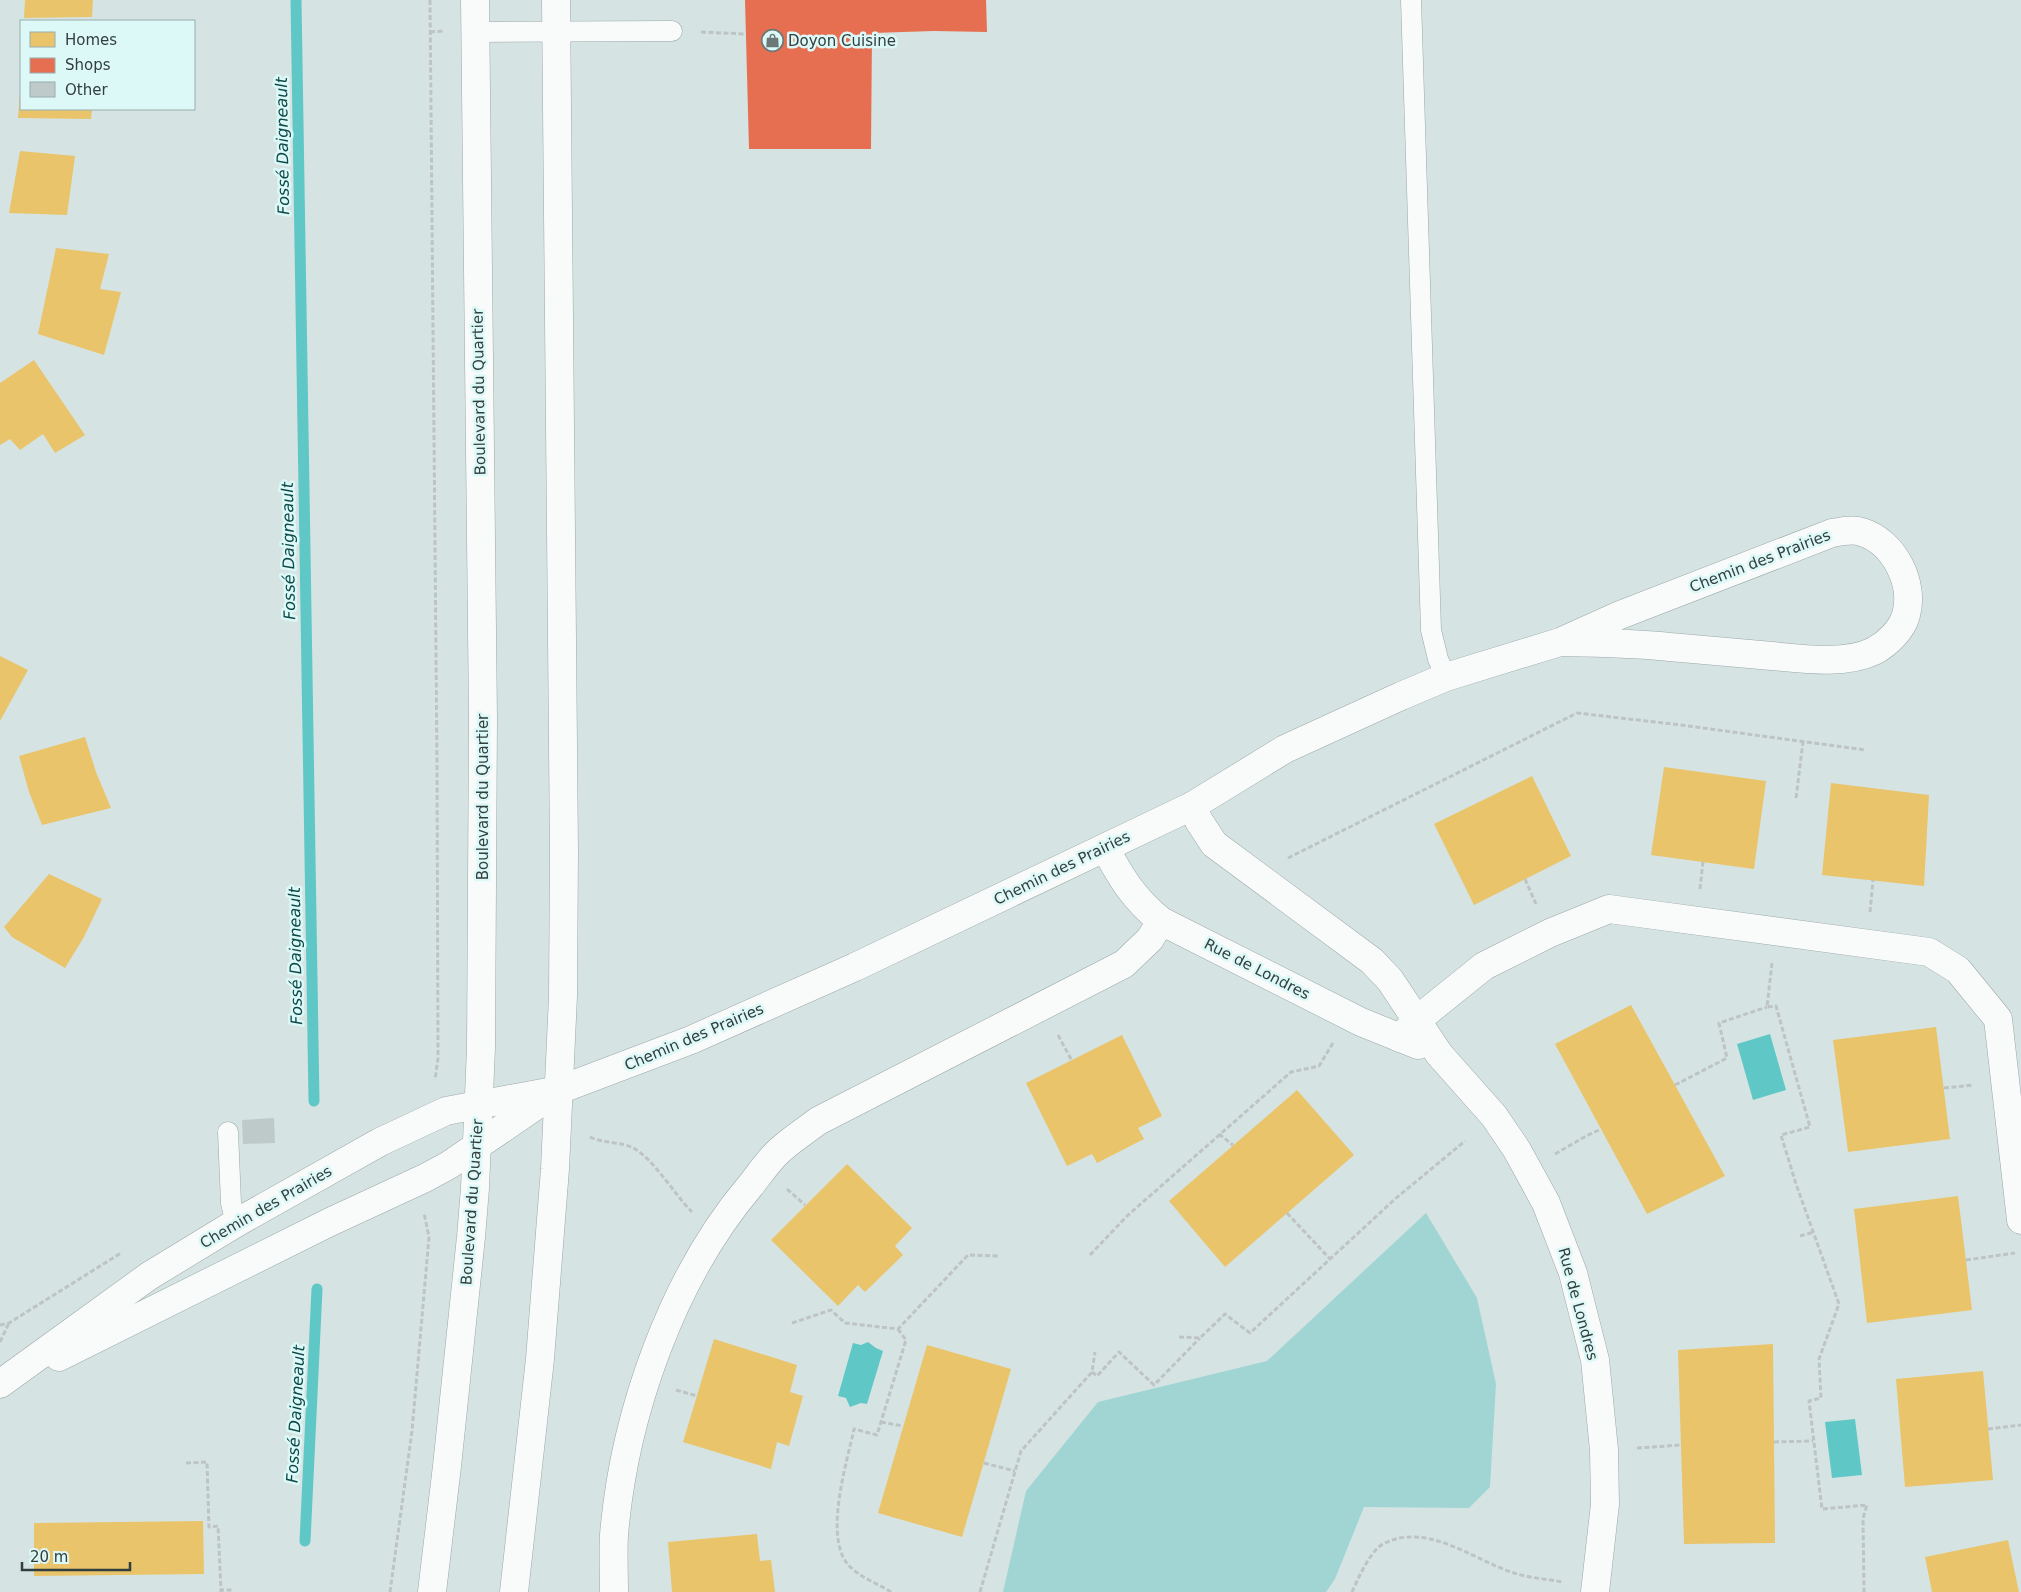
<svg xmlns="http://www.w3.org/2000/svg" width="2021" height="1592" viewBox="0 0 2021 1592" font-family="'DejaVu Sans',sans-serif">
	<style>
		.green { fill: #a0d5d3 }
		.water { fill: #5fc8c6 }
		.homes { fill: #e9c46a }
		.shops { fill: #e76f51 }
		.lines { fill: none; stroke-linecap: round; stroke-linejoin: round }
		.stream { stroke: #5fc8c6; stroke-width: 11 }
		.building { fill: #bdcac9 }
		.service-casing { stroke: #9ba7a6; stroke-width: 21 }
		.minor-casing { stroke: #9ba7a6; stroke-width: 29 }
		.tertiary-casing { stroke: #9ba7a6; stroke-width: 29 }
		.secondary-casing { stroke: #9ba7a6; stroke-width: 29 }
		.path { stroke: #bec3c3; stroke-width: 3; stroke-dasharray: 5 2.5; stroke-linecap: butt }
		.service { stroke: #f9fbfb; stroke-width: 20 }
		.minor { stroke: #f9fbfb; stroke-width: 28 }
		.tertiary { stroke: #f9fbfb; stroke-width: 28 }
		.secondary { stroke: #f9fbfb; stroke-width: 28 }
		.labels { text-anchor: middle; stroke-width: 5; stroke-linejoin: round; paint-order: stroke }
		.poi-label { font-size: 15px; fill: #333e3e; stroke: #dcf8f7; text-anchor: start }
		.street-label { font-size: 15px; fill: #333e3e; stroke: #dcf8f7 }
		.water-label { font-size: 16px; font-style: italic; fill: #0b4847; stroke: #dcf8f7 }
	</style>
	<rect width="100%" height="100%" fill="#d5e4e3"/>
	<polygon class="green" points="1426,1213 1477,1298 1496,1384 1490,1487 1469,1508 1364,1507 1335,1579 1326,1592 1003,1592 1026,1491 1098,1402 1267,1361"/>
	<g class="water">
		<polygon points="1770,1034 1786,1090 1753,1100 1737,1044"/>
		<polygon points="868,1342 876,1348 883,1351 867,1404 861,1403 850,1407 846,1398 838,1396 853,1343 861,1345"/>
		<polygon points="1855,1419 1862,1475 1832,1478 1825,1422"/>
	</g>
	<g class="homes">
		<polygon points="25,0 93,0 92,17 24,18"/>
		<polygon points="20,93 21,93 21,109 92,109 91,119 18,118"/>
		<polygon points="20,151 75,156 67,215 9,213"/>
		<polygon points="56,248 109,254 100,289 121,292 104,355 38,334"/>
		<polygon points="34,360 85,435 55,453 43,434 20,450 10,439 0,445 0,383"/>
		<polygon points="0,656 28,670 0,721"/>
		<polygon points="85,737 96,772 111,808 42,825 29,792 19,756"/>
		<polygon points="1664,767 1766,781 1754,869 1651,855"/>
		<polygon points="1532,776 1571,856 1474,905 1434,824"/>
		<polygon points="1831,783 1929,795 1924,886 1822,875"/>
		<polygon points="49,874 102,899 84,937 65,968 12,937 4,927"/>
		<polygon points="1631,1005 1725,1176 1647,1214 1555,1044"/>
		<polygon points="1936,1027 1950,1139 1848,1152 1833,1040"/>
		<polygon points="1122,1035 1162,1116 1138,1128 1144,1139 1097,1163 1092,1154 1067,1166 1026,1083"/>
		<polygon points="1297,1090 1354,1155 1225,1267 1169,1201"/>
		<polygon points="847,1164 912,1228 895,1246 903,1255 865,1292 858,1285 838,1306 771,1240"/>
		<polygon points="1958,1196 1972,1310 1867,1323 1854,1209"/>
		<polygon points="714,1339 797,1365 790,1392 803,1396 789,1446 777,1442 771,1469 683,1442"/>
		<polygon points="1773,1344 1775,1543 1684,1544 1678,1350"/>
		<polygon points="927,1345 1011,1369 962,1537 878,1513"/>
		<polygon points="1983,1371 1993,1480 1905,1487 1896,1379"/>
		<polygon points="203,1521 204,1574 34,1576 34,1523"/>
		<polygon points="757,1534 760,1561 771,1560 775,1592 672,1592 668,1542"/>
		<polygon points="2008,1540 2019,1592 1932,1592 1925,1557"/>
	</g>
	<polygon class="shops" points="745,0 986,0 987,32 934,31 872,33 871,149 749,149"/>
	<g class="lines">
		<g class="stream">
			<polyline points="296,0 314,1101"/>
			<polyline points="305,1541 317,1289"/>
		</g>
	</g>
	<polygon class="building" points="274,1118 275,1143 243,1144 242,1120"/>
	<g class="lines">
		<defs>
			<g id="service">
				<polyline points="1411,0 1431,630 1438,659 1446,677"/>
				<polyline points="475,32 672,31"/>
				<polyline points="228,1132 231,1203 236,1223"/>
			</g>
			<g id="minor">
				<polyline points="1192,806 1199,821 1214,844 1372,961 1390,980 1439,1054 1494,1116 1517,1150 1546,1203 1573,1273 1595,1360 1604,1450 1605,1504 1595,1592"/>
				<path d="M1105 848C1122 879 1133 898 1161 921L1361 1022 1418 1045"/>
				<polyline points="1400,1038 1417,1020 1484,966 1550,933 1609,909 1929,952 1958,970 1998,1019 2021,1220"/>
				<path d="M559 1090 691 1040 855 967 1192 806 1285 749 1401 696 1446 677 1560 642 1620 615 1832 533C1842 531 1853 529 1862 532 1894 542 1915 583 1906 615 1902 630 1887 644 1874 651 1845 665 1803 659 1772 656 1738 653 1704 650 1670 647 1634 643 1597 643 1560 642"/>
				<path d="M614 1592C614 1573 613 1554 614 1535 624 1415 672 1278 750 1186 759 1175 768 1161 779 1151 791 1140 805 1131 818 1121L1124 964 1150 939 1161 921"/>
			</g>
			<g id="tertiary">
				<polyline points="59,1357 330,1222 425,1178 449,1165 550,1096"/>
				<polyline points="0,1384 149,1276 236,1223 380,1142 446,1111 559,1090"/>
			</g>
			<g id="secondary">
				<polyline points="432,1592 447,1466 471,1237 475,1188 481,1048 483,719 475,0"/>
				<polyline points="514,1592 540,1359 555,1169 563,996 564,852 556,0"/>
			</g>
		</defs>
		<use href="#service" class="service-casing"/>
		<use href="#minor" class="minor-casing"/>
		<use href="#tertiary" class="tertiary-casing"/>
		<use href="#secondary" class="secondary-casing"/>
		<g class="path">
			<polyline points="430,0 437,764 438,1058 435,1080"/>
			<polyline points="430,32 443,31"/>
			<polyline points="701,32 745,34"/>
			<polyline points="1796,798 1803,742"/>
			<polyline points="1288,858 1577,713 1681,725 1866,750"/>
			<polyline points="1525,879 1536,904"/>
			<polyline points="1700,889 1703,862"/>
			<polyline points="1870,912 1873,880"/>
			<polyline points="1772,963 1767,1007 1776,1006 1810,1127 1781,1135 1796,1184 1839,1304 1819,1359 1821,1398 1809,1401 1822,1509 1867,1505 1863,1518 1864,1592"/>
			<polyline points="1058,1035 1072,1061"/>
			<polyline points="1675,1085 1727,1058 1719,1023 1767,1007"/>
			<polyline points="1944,1088 1973,1085"/>
			<polyline points="1219,1134 1233,1145"/>
			<path d="M590 1137C605 1144 621 1141 635 1149 654 1160 675 1195 692 1212"/>
			<polyline points="1555,1154 1586,1136 1601,1129"/>
			<polyline points="787,1189 805,1205"/>
			<polyline points="1287,1213 1330,1259"/>
			<polyline points="1800,1236 1814,1232"/>
			<polyline points="1090,1255 1127,1216 1291,1072 1319,1066 1333,1043"/>
			<polyline points="1966,1260 2015,1253"/>
			<polyline points="792,1323 831,1310 845,1323 898,1329 968,1255 998,1256"/>
			<polyline points="0,1325 9,1323 121,1253"/>
			<polyline points="1179,1337 1200,1338 1225,1314 1250,1333 1395,1199 1465,1141"/>
			<polyline points="0,1342 9,1323"/>
			<polyline points="1092,1372 1097,1376 1119,1352 1154,1385 1200,1338"/>
			<polyline points="676,1390 697,1396"/>
			<polyline points="881,1422 903,1426"/>
			<polyline points="1988,1429 2021,1425"/>
			<polyline points="1774,1442 1813,1441"/>
			<polyline points="1637,1448 1681,1445"/>
			<polyline points="186,1463 207,1462 209,1527 218,1526 221,1590"/>
			<polyline points="984,1463 1015,1471"/>
			<polyline points="221,1592 221,1590 232,1590 233,1592"/>
			<polyline points="390,1592 412,1431 429,1237 424,1213"/>
			<path d="M891 1592C877 1583 856 1576 846 1562 825 1532 847 1462 854 1429L877 1435 906 1340 898 1329"/>
			<polyline points="980,1592 1021,1451 1092,1372 1095,1352"/>
			<path d="M1352 1592C1358 1579 1370 1551 1383 1544 1427 1521 1473 1560 1514 1573 1529 1578 1547 1579 1563 1582"/>
		</g>
		<use href="#service" class="service"/>
		<use href="#minor" class="minor"/>
		<use href="#tertiary" class="tertiary"/>
		<use href="#secondary" class="secondary"/>
	</g>
	<defs>
		<symbol id="shop-ring" viewBox="-11 -11 22 22"><circle r="9.5" fill="#dcf8f7" stroke="#6c7878" stroke-width="1.5"/><path d="M-5-2.5h2.3a2.7 3.5 0 0 1 5.4 0H5L5.5 6h-11ZM-1.5-2.5h3a1.5 2.3 0 0 0-3 0Z" fill="#6c7878"/></symbol>
	</defs>
	<g fill-rule="evenodd">
		<use href="#shop-ring" x="760" y="28" width="25" height="25"/>
	</g>
	<g class="labels">
		<g class="poi-label">
			<text x="788" y="46">Doyon Cuisine</text>
		</g>
		<g class="street-label">
			<text transform="translate(479 392) rotate(-91)" y="5">Boulevard du Quartier</text>
			<text transform="translate(1760 561) rotate(-21)" y="5">Chemin des Prairies</text>
			<text transform="translate(483 797) rotate(-90)" y="5">Boulevard du Quartier</text>
			<text transform="translate(1062 868) rotate(-26)" y="5">Chemin des Prairies</text>
			<text transform="translate(1257 969) rotate(27)" y="5">Rue de Londres</text>
			<text transform="translate(694 1037) rotate(-23)" y="5">Chemin des Prairies</text>
			<text transform="translate(472 1202) rotate(-86)" y="5">Boulevard du Quartier</text>
			<text transform="translate(266 1207) rotate(-30)" y="5">Chemin des Prairies</text>
			<text transform="translate(1578 1304) rotate(75)" y="5">Rue de Londres</text>
		</g>
		<g class="water-label">
			<text transform="translate(282 146) rotate(-91)" y="6">Fossé Daigneault</text>
			<text transform="translate(288 551) rotate(-91)" y="6">Fossé Daigneault</text>
			<text transform="translate(295 956) rotate(-91)" y="6">Fossé Daigneault</text>
			<text transform="translate(295 1414) rotate(-87)" y="6">Fossé Daigneault</text>
		</g>
	</g>
	<rect x="20" y="20" width="175" height="90" fill="#dcf8f7" stroke="#98aead"/>
	<rect x="30" y="32" width="25" height="15" fill="#e9c46a" stroke="#98aead"/>
	<text x="65" y="45" font-size="15" fill="#333e3e">Homes</text>
	<rect x="30" y="58" width="25" height="15" fill="#e76f51" stroke="#98aead"/>
	<text x="65" y="70" font-size="15" fill="#333e3e">Shops</text>
	<rect x="30" y="82" width="25" height="15" fill="#bdcac9" stroke="#98aead"/>
	<text x="65" y="95" font-size="15" fill="#333e3e">Other</text>
	<path d="M22 1562v8h108v-8" fill="none" stroke="#333e3e" stroke-width="2.5"/>
	<text x="30" y="1562" font-size="15" fill="#333e3e" stroke="#dcf8f7" stroke-width="4" paint-order="stroke">20 m</text>
</svg>
